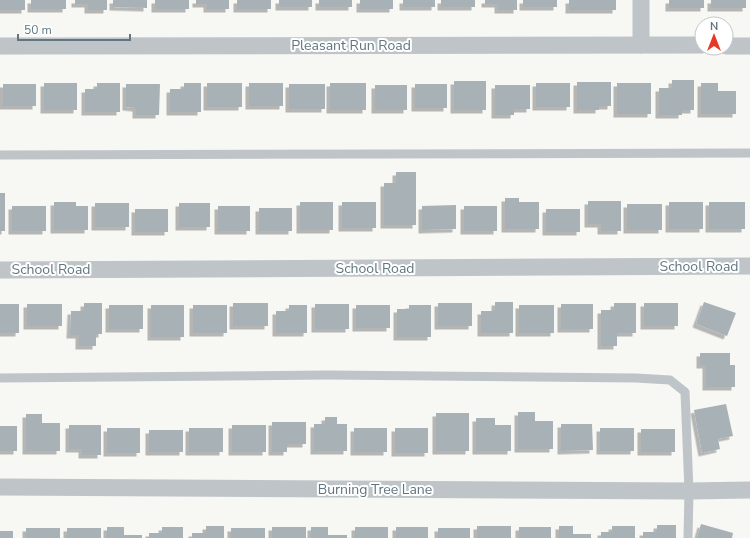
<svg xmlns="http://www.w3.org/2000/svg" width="750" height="538" viewBox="0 0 750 538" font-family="'Nunito Sans',sans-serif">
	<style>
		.building { fill: #a7b1b6; filter: url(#shadow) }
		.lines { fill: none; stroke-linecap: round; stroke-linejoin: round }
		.service { stroke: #bec4c7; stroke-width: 9 }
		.minor { stroke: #bec4c7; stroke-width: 17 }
		.labels { text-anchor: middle; stroke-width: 4; stroke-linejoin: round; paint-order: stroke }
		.street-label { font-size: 14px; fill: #617680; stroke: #fff }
	</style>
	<defs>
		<filter id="shadow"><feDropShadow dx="-3.5" dy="3.5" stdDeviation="0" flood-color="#0004"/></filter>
	</defs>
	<rect width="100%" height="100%" fill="#f7f7f4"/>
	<g class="building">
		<rect x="0" y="0" width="25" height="10"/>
		<rect x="31" y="0" width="35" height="9"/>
		<polygon points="75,0 107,0 107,10 88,10 88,4 75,4"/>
		<polygon points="113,0 147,0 147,8 113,7"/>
		<rect x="155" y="0" width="34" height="9"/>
		<polygon points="196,0 229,0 229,9 207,9 207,4 196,4"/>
		<rect x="237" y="0" width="34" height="9"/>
		<rect x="279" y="0" width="33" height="7"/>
		<rect x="319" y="0" width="33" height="7"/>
		<rect x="360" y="0" width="33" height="9"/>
		<rect x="403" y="0" width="32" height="7"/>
		<rect x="441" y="0" width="34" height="7"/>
		<polygon points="485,0 517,0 517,10 498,10 498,4 485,4"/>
		<rect x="523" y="0" width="34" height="7"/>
		<rect x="569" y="0" width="47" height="10"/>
		<rect x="669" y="0" width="35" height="8"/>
		<rect x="711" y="0" width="35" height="8"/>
		<polygon points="672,80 694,80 694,110 682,110 682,115 659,115 659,88 672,88"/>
		<rect x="454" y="81" width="32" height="29"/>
		<polygon points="577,82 611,82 611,106 599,106 599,110 577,110"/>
		<rect x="44" y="83" width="33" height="27"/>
		<polygon points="97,83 120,83 120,112 85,112 85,89 97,89"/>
		<polygon points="184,83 201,83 201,112 170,112 170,89 184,89"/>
		<rect x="207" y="83" width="35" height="24"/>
		<rect x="249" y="83" width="34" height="23"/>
		<rect x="330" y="83" width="36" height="27"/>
		<rect x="536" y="83" width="34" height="24"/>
		<rect x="617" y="83" width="34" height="31"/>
		<polygon points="701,83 718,83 718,91 736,91 736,114 701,114"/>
		<rect x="3" y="84" width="33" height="22"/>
		<polygon points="126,84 160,84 159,115 136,115 136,108 126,107"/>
		<rect x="289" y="84" width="36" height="25"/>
		<rect x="415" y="84" width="32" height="24"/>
		<rect x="375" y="85" width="32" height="25"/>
		<polygon points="495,85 530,85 530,109 514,109 514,115 495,115"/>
		<polygon points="396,172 416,172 416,225 384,225 384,183 396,183"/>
		<rect x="0" y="193" width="5" height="38"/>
		<polygon points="505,198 519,198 519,202 539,202 539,229 505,229"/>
		<polygon points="588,201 621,201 621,231 601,231 601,224 588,224"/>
		<polygon points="54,202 76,202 76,206 88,206 88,230 54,230"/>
		<rect x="300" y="202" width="33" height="28"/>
		<rect x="342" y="202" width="34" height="26"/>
		<rect x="669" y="202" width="34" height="27"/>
		<rect x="709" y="202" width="36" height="27"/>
		<rect x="95" y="203" width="34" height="24"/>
		<rect x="179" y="203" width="31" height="24"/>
		<rect x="627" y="204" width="35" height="26"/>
		<polygon points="456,205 456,229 422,230 422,206"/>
		<rect x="12" y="206" width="34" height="25"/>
		<rect x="218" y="206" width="32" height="25"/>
		<rect x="464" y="206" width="33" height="25"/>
		<rect x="259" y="208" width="33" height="23"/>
		<rect x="135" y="209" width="33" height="23"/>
		<rect x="546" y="209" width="34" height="23"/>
		<polygon points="495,302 513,302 513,333 481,333 481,311 495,311"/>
		<polygon points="704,302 736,313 727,336 696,324"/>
		<polygon points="84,303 102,303 102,334 96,334 96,346 79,346 79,335 70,335 71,311 84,311"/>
		<rect x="233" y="303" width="35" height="23"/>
		<rect x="438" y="303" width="34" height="23"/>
		<polygon points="614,303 636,303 636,333 617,333 617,346 601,346 601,310 614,310"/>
		<rect x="644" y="303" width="34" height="23"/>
		<rect x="0" y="304" width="19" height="29"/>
		<rect x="27" y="304" width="35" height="22"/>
		<rect x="315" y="304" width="34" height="25"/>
		<rect x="561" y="304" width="32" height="25"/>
		<rect x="109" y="305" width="34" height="24"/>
		<rect x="151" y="305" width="33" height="32"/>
		<rect x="193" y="305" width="34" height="28"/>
		<polygon points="289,305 307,305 307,333 276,333 276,311 289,311"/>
		<rect x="356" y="305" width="34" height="23"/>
		<polygon points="409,305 431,305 431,337 397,337 397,309 409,309"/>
		<rect x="519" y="305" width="35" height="28"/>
		<polygon points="700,353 730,353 730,365 735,365 735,387 706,387 706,365 700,365"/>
		<polygon points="726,404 733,436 718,439 720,449 702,453 694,410"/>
		<polygon points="518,412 535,412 535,421 553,421 553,449 518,449"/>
		<rect x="436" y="413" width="33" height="38"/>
		<polygon points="26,414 42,414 42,423 60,423 60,451 26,451"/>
		<polygon points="325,417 337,417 337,424 347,424 347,451 314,451 314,424 325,424"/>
		<polygon points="476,418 495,418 495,425 511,425 511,451 476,451"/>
		<polygon points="272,422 306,422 306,444 287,444 287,452 272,452"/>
		<polygon points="561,424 592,424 593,450 561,451"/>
		<polygon points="69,425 101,425 101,455 82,455 82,449 69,449"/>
		<rect x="232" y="425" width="34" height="27"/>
		<rect x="0" y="426" width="17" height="25"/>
		<rect x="107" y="428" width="33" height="25"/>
		<rect x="189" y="428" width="34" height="24"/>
		<rect x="354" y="428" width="33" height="24"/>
		<rect x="395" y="428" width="33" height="25"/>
		<rect x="600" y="428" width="34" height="23"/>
		<rect x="641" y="429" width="34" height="23"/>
		<rect x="149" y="430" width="34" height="22"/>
		<polygon points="701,524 733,533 732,538 697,538"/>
		<polygon points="657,525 676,525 676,538 643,538 643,532 657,532"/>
		<polygon points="206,526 224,526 224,538 192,538 192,533 206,533"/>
		<rect x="477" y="526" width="34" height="12"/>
		<polygon points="559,526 573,526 573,534 591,534 591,538 559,538"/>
		<polygon points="612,526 635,526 635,538 601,538 601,532 612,532"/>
		<polygon points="107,527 124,527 124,535 142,535 142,538 107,538"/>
		<polygon points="162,527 183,527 183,538 149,538 149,533 162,533"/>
		<rect x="272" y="527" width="34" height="11"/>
		<polygon points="311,527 328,527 328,535 347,535 347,538 311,538"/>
		<rect x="355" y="527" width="33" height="11"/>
		<rect x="396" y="527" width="32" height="11"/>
		<rect x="519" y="527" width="32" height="11"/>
		<rect x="26" y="528" width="34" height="10"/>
		<rect x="67" y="528" width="34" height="10"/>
		<rect x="231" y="528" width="34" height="10"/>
		<rect x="438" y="528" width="32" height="10"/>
		<rect x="0" y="531" width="13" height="7"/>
	</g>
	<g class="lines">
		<g class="service">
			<polyline points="0,155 750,153"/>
			<polyline points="0,378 328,375 636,378 670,380 685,392 689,491 688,538"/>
		</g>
		<g class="minor">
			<polyline points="641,0 641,45"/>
			<polyline points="0,46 702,45"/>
			<polyline points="726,46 750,46"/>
			<polyline points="0,270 750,266"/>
			<polyline points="0,487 689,491 750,490"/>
		</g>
	</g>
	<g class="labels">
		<g class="street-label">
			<text x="351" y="50">Pleasant Run Road</text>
			<text x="699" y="271">School Road</text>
			<text x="375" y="273">School Road</text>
			<text x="51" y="274">School Road</text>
			<text x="375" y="494">Burning Tree Lane</text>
		</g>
	</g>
	<g transform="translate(714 36)"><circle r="19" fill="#ffffff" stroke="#c0c8cc"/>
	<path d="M0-3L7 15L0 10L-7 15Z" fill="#e63825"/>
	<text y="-6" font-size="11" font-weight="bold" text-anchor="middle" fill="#617680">N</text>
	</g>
	<path d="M18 34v6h112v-6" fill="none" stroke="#617680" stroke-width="2"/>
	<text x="24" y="34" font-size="12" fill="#617680" stroke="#ffffff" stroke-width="3" paint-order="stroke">50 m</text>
</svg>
